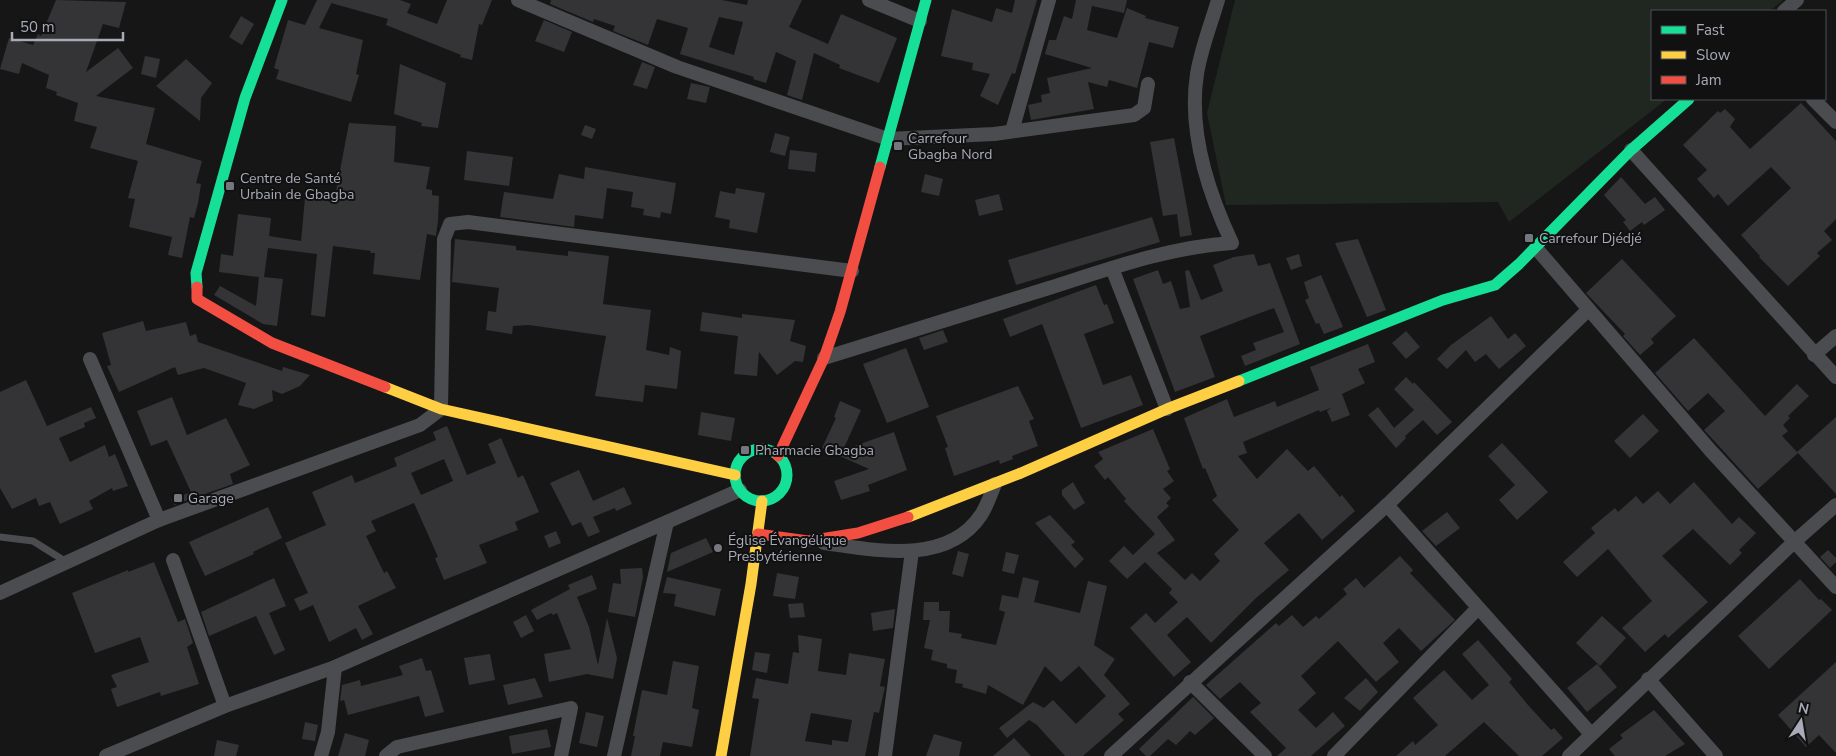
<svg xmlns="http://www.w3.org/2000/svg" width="1836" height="756" viewBox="0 0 1836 756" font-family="'Nunito Sans',sans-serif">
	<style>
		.green { fill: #202721 }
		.building { fill: #343436; fill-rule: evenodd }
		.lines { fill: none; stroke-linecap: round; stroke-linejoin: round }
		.lane { stroke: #4b4c4f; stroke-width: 7 }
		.street { stroke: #4b4c4f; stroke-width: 14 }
		.fast { stroke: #16e098; stroke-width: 11 }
		.slow { stroke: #ffcf43; stroke-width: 11 }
		.jam { stroke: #f24e42; stroke-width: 11 }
		.poi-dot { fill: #75777f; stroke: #111112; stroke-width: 2 }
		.labels { text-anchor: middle; stroke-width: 4; stroke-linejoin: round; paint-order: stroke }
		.poi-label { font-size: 14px; fill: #a8abb7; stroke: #111112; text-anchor: start }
	</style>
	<rect width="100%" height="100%" fill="#161617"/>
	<polygon class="green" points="1235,0 1783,0 1770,11 1652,11 1652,99 1667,99 1509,222 1498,202 1226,205 1207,113"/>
	<g class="building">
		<polygon points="56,0 126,2 119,28 103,24 86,72 118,48 133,68 96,96 155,108 146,144 202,161 196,183 201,184 198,203 194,218 190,217 182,258 168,255 172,237 129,227 135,199 128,198 138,161 90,148 97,127 74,121 78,103 56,95 57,92 46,88 49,75 22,63 19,74 0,69 9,38 33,45 38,34 41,36"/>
		<polygon points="317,0 400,0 411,4 407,13 437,24 447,0 492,0 482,25 479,24 472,60 460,57 461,55 386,25 388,19 331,3 332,2 319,28 363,40 356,74 359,75 351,102 276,79 279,70 274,68 288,20 305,25"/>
		<path d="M551 0H722L747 5 748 0H802L789 27 828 44 841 14 897 38 879 83 839 68 840 65 814 53 802 100 787 95 796 61 776 52 766 83 753 79 754 77 680 54 688 28 657 19 648 45 613 31 615 26 594 19 593 22 550 4ZM719 17 743 22 734 55 709 47Z"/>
		<polygon points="1015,0 1037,0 1015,74 1012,73 998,105 980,96 990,74 972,70 973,63 941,56 952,9 992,22 996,8 1012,13"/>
		<polygon points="1076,0 1127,0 1124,13 1092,6 1087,30 1117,38 1127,8 1146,16 1145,18 1179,27 1173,48 1149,42 1137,88 1109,80 1107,87 1088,82 1094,109 1031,120 1028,105 1042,102 1041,95 1050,93 1047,78 1092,68 1045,54 1049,40 1056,40 1064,16 1072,19"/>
		<polygon points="241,16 254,24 242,45 229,37"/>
		<polygon points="544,20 572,32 564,52 535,41"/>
		<polygon points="145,56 160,59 156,78 141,74"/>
		<polygon points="186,59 212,83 201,98 200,121 156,86"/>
		<polygon points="642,62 655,67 647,89 633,85"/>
		<polygon points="400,64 446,83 438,128 421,126 422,123 394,114"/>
		<polygon points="691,83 710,87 706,103 687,99"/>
		<polygon points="1801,103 1836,141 1836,219 1824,231 1832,240 1817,253 1820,256 1788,286 1759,257 1760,256 1741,235 1791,188 1771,167 1728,206 1718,194 1714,198 1697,179 1707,170 1683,145 1718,111 1720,113 1725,109 1735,119 1730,127 1750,149"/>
		<polygon points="349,123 396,126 394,162 430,167 426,189 432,190 432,195 439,196 438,221 436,236 427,234 420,280 373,274 375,253 370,253 371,251 333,246 325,317 311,315 317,254 268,248 264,277 283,279 277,326 263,324 214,295 220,286 256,306 259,277 219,272 221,254 233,256 238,214 271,218 269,236 301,241 305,198 334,202"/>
		<polygon points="585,125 596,129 592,139 581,135"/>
		<polygon points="775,133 790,137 785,156 770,152"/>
		<polygon points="1174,138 1184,191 1192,235 1180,237 1177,214 1163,216 1150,142"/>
		<polygon points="790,150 817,153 815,172 788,169"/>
		<polygon points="467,151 513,157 509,186 464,180"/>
		<polygon points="585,167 676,183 671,214 661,212 660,218 643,215 644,209 631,207 633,192 607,188 603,219 575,215 574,227 500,217 504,192 553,199 559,174 584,179"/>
		<polygon points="925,174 943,179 939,196 921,192"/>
		<polygon points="1621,177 1645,204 1655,197 1665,210 1644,225 1642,222 1630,231 1623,222 1626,220 1604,195"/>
		<polygon points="736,188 765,193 757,233 729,228 730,220 715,217 720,191 735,194"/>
		<polygon points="999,194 1003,210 979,216 975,200"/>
		<polygon points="1152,217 1160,242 1016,285 1008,260"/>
		<polygon points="455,239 516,246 516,250 568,256 568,251 609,256 603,304 651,310 646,350 669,355 670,347 681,351 677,389 645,385 643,402 595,396 606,336 529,325 513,326 512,334 486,330 488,311 496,312 499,288 452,282"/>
		<polygon points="1358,239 1386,310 1367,317 1335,243"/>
		<polygon points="1254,254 1258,266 1270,263 1300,344 1245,366 1241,356 1256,350 1253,343 1284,332 1274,308 1252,316 1200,336 1215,377 1175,392 1133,279 1158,270 1163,284 1171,281 1180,309 1190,307 1185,271 1189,270 1201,300 1223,291 1213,265 1234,257"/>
		<polygon points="1299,254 1302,266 1291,270 1286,258"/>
		<polygon points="1622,259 1676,316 1651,339 1654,343 1640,355 1623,336 1625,334 1586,293"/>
		<polygon points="1321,275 1343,327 1324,334 1319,323 1316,324 1305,300 1309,298 1304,282"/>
		<polygon points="1096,285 1104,305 1107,304 1114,323 1084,334 1103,385 1131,375 1143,405 1081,428 1042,324 1010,337 1003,319"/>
		<polygon points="702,312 742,318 742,314 795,320 790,341 806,346 803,362 795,361 777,375 759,352 757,376 734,374 738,336 700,331"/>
		<polygon points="1491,316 1508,339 1515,333 1526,346 1499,369 1486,354 1475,362 1466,350 1447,369 1437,359 1451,345"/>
		<polygon points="143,321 146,331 186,322 190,336 196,334 198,342 282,371 283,367 310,375 300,386 282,394 272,390 273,401 254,409 238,405 246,383 204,368 178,375 175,367 119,392 107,366 111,365 102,333"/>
		<polygon points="943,330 948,342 924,350 919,338"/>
		<polygon points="1406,331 1420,347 1406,359 1392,343"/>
		<polygon points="1694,338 1765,416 1797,384 1809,396 1788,416 1790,418 1783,425 1788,431 1782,436 1797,452 1836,417 1836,494 1798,453 1758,489 1717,444 1704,430 1725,411 1708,393 1688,411 1655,373"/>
		<polygon points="1368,344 1375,362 1358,369 1365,383 1342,394 1350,415 1332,422 1327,411 1331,408 1320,412 1319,410 1243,442 1247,453 1238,456 1257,479 1287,449 1308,471 1314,466 1340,497 1342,495 1355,511 1322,540 1299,513 1264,543 1289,570 1256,598 1211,643 1187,617 1167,635 1191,662 1174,677 1130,628 1146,613 1155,623 1178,602 1169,593 1172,589 1145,562 1127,579 1109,561 1124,546 1133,555 1155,534 1124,501 1126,499 1108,477 1105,480 1094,466 1103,459 1098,452 1153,429 1170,469 1167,471 1174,481 1163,489 1171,498 1166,503 1169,506 1157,517 1175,540 1157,553 1185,580 1192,573 1200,581 1220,561 1214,554 1239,530 1212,500 1217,496 1205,468 1203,469 1184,418 1227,399 1234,417 1275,401 1277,407 1319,390 1310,367"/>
		<polygon points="906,348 929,407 887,423 863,364"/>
		<polygon points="1406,377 1413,384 1414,382 1452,422 1437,435 1423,420 1405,436 1406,438 1396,448 1368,415 1378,407 1394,428 1414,410 1394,389"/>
		<polygon points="26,380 47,426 91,407 96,418 84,423 85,427 59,438 70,462 105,445 109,457 115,454 128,486 113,491 112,488 89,501 93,509 60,524 50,502 39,506 36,498 12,509 0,488 0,392"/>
		<polygon points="1018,386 1034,419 1029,421 1038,446 1012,456 1013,459 1000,464 999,460 954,476 945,448 948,447 936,416"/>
		<polygon points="172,397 187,435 226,418 250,465 230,474 233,484 174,505 171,500 191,492 167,440 151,446 137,411"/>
		<polygon points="840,401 861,410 843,450 894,432 907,470 868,485 870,491 841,500 834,481 869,469 822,448 836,418 834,417"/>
		<polygon points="701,412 735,418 731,441 698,435"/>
		<polygon points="1643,414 1659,431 1630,458 1614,441"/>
		<path d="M447 426 467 475 496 463 488 444 501 438 518 478 523 475 539 512 515 522 518 530 479 545 487 563 444 580 435 558 438 557 414 503 371 521 376 531 366 536 384 573 387 571 396 588 358 606 373 634 362 640 356 628 329 642 313 605 300 611 294 599 308 593 285 543 326 525 312 492 352 475 355 483 397 466 394 458 436 440 433 432ZM444 459 453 481 421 495 411 473Z"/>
		<polygon points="1502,443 1548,492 1517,520 1499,500 1515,485 1488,456"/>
		<polygon points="579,470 593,501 624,487 632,504 616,511 615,508 593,517 600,532 588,537 581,522 572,526 550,483"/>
		<polygon points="1073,482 1085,503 1074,510 1062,495 1062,490"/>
		<polygon points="1694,482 1732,524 1739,517 1756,533 1739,550 1742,553 1730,565 1693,529 1662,556 1708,602 1668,638 1665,634 1645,652 1622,628 1652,601 1608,549 1577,577 1563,562 1595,533 1591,528 1615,508 1618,512 1636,496 1643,504 1658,491 1670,504"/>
		<polygon points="268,507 282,538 253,552 254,554 205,576 189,542"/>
		<polygon points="1447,512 1460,528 1436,546 1422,531"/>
		<polygon points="1050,515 1075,542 1071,545 1084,559 1075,568 1035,523"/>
		<polygon points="556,531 561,543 549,548 544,536"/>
		<polygon points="706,538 713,552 667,572 671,553"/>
		<polygon points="1828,550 1836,558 1836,562 1830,568 1820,557"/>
		<polygon points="958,551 969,554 963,577 952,574"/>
		<polygon points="1006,552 1019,555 1014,574 1002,571"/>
		<polygon points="1400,556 1413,570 1410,573 1455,620 1421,651 1399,628 1383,643 1399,662 1376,682 1338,641 1301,676 1316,693 1298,710 1316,728 1333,712 1345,726 1311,756 1277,756 1286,748 1250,712 1261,703 1240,682 1220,699 1206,685 1276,623 1279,626 1292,615 1303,627 1316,616 1319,619 1347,594 1343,589 1356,578 1364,588"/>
		<polygon points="154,562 178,622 185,619 193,643 187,647 199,684 161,696 160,692 117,707 111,689 117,687 111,675 149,662 140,637 95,653 72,593 128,570 128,572"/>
		<polygon points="642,568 643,577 635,617 608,612 613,583 621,584 620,569"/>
		<polygon points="777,573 799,577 795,599 773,596"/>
		<polygon points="592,575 597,589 577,597 589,627 598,665 607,618 617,658 613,679 587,674 549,682 544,654 571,649 557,613 553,615 551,613 537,620 531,610 570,589 568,585"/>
		<polygon points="667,577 721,589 715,616 674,606 676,594 663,593"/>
		<polygon points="1023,577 1039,581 1034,602 1080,613 1088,581 1107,586 1094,645 1115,659 1104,675 1130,704 1118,714 1124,720 1083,756 1065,756 1037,725 1029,720 1007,738 999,728 1033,702 1044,708 1053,700 1076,724 1106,696 1079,666 1061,682 1045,666 1023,705 988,685 986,694 962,687 963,684 955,683 957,670 947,668 947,664 931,660 933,650 924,648 930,620 923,620 924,602 939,602 939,611 950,611 949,632 962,634 961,638 996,645 1005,612 999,610 1002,595 1018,598"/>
		<polygon points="274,578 286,606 269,613 285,650 274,655 256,616 209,636 201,612"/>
		<polygon points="1800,579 1819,600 1821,599 1832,610 1769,669 1738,636"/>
		<polygon points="803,603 805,617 790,618 788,604"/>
		<polygon points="895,609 893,628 873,631 871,613"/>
		<polygon points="526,615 534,631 521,638 513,622"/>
		<polygon points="1602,616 1626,638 1600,666 1576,643"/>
		<path d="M798 635 822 639 818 671 846 675 849 653 885 659 880 686 885 687 879 713 874 712 865 756H750L759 699 752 698 756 678 788 684 793 652 799 653ZM811 713 852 720 848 742 832 740V745L805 741Z"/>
		<polygon points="1478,640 1512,679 1509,682 1528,705 1551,730 1554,728 1563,738 1542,756 1519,756 1484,722 1445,756 1396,756 1413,741 1415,745 1438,725 1413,698 1444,670 1472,700 1489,685 1462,654"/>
		<polygon points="755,652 770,654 767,673 752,670"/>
		<polygon points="490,654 495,680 469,685 464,658"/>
		<polygon points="422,658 426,671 431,670 444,712 425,717 419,696 348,715 344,700 340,701 342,685 360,680 361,686 403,675 399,666"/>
		<polygon points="673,661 699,666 692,708 699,710 692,747 663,742 660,756 631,756 635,736 633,736 642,690 667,695"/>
		<polygon points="1836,662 1836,753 1819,735 1806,747 1778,715"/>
		<polygon points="1597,664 1617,687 1587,712 1567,688"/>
		<polygon points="535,678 543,697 508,705 503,685"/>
		<polygon points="1366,678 1378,692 1360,711 1344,698"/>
		<polygon points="1193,697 1214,718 1195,735 1190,731 1176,745 1168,739 1150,756 1146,756 1139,749"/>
		<polygon points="1654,710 1685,744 1665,756 1615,756 1609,749 1623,738 1620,735"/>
		<polygon points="586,712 604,716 597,747 579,743"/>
		<polygon points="305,722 318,725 315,741 302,739"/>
		<polygon points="547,729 551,747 512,754 509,736"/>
		<polygon points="345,733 369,740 365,756 338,756"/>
		<polygon points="934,734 962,742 959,756 926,756"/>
		<polygon points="1014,738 1031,756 993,756"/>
		<polygon points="217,740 239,745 236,756 214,756"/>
	</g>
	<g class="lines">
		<polyline class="lane" points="0,537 33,541 68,563"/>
		<g class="street">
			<polyline points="518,0 677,67 888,139 994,134 1134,115 1144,108 1148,84"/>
			<polyline points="869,0 920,21"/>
			<polyline points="1784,11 1797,0"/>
			<polyline points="1813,99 1836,122"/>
			<polyline points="1012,131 1049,0"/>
			<polyline points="1631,150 1836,377"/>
			<polyline points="1536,248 1710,450 1836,587"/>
			<polyline points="1112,268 1167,409"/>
			<polyline points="1814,355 1836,336"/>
			<path d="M824 358C899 335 974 311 1049 288 1109 269 1169 247 1232 243 1208 192 1188 131 1197 74 1201 49 1211 24 1218 0"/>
			<polyline points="90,359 159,520"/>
			<polyline points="1387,505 1591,734"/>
			<path d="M824 543C874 550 947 566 981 515 987 506 991 494 995 484"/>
			<polyline points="173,560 225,706"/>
			<polyline points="0,593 159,520 420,425 441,409 444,239 450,224 468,222 852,271"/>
			<polyline points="1648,679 1716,756"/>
			<polyline points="1190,682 1265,756"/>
			<polyline points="106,756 225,706 335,667 740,490"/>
			<polyline points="321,756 328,732 335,667"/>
			<polyline points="386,756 397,747 571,708 561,756"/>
			<polyline points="614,756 667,522"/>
			<polyline points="885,756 912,551"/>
			<polyline points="1111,756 1387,505 1588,310"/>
			<polyline points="1334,756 1478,608"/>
			<polyline points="1569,756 1794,542 1836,505"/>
		</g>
		<g class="fast">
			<polyline points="880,167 926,0"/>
			<polyline points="197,287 196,273 245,98 282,0"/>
			<polyline points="1239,381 1443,300 1495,285 1519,264 1631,150 1689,99"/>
			<circle cx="761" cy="475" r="26"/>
		</g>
		<g class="slow">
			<polyline points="385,387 441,409 735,475"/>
			<polyline points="908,517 1021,473 1167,409 1239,381"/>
			<polyline points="721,756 751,584 762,501"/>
		</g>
		<g class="jam">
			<polyline points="197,287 197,299 272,343 385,387"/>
			<polyline points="778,456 824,358 840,312 880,167"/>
			<polyline points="758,534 808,541 858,533 908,517"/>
		</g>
	</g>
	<g class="poi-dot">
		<rect x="893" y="141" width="10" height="10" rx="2.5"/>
		<rect x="225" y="181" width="10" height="10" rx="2.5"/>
		<rect x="1524" y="233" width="10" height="10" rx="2.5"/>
		<rect x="740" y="445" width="10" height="10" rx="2.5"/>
		<rect x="173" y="493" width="10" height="10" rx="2.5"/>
		<circle cx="718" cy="548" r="5"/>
	</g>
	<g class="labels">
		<g class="poi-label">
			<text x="908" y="143">Carrefour<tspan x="908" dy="16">Gbagba Nord</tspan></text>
			<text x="240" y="183">Centre de Santé<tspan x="240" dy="16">Urbain de Gbagba</tspan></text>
			<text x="1539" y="243">Carrefour Djédjé</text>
			<text x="755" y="455">Pharmacie Gbagba</text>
			<text x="188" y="503">Garage</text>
			<text x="728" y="545">Église Évangélique<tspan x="728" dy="16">Presbytérienne</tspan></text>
		</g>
	</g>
	<rect x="1651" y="10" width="175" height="90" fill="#111112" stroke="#4d4f54"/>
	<rect x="1661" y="26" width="25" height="8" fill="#16e098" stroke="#4d4f54"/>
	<text x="1696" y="35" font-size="15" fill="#a8abb7">Fast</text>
	<rect x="1661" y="51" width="25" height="8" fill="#ffcf43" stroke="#4d4f54"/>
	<text x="1696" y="60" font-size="15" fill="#a8abb7">Slow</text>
	<rect x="1661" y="76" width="25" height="8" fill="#f24e42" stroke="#4d4f54"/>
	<text x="1696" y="85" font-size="15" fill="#a8abb7">Jam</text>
	<g transform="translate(1801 721) rotate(12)" stroke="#111112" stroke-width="4" paint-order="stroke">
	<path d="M0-4L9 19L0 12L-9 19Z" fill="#a8abb7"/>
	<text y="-8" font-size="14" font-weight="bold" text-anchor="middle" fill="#a8abb7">N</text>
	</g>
	<path d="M12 32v8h111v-8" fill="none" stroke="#a8abb7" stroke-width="2.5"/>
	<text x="20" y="32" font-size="15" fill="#a8abb7" stroke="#111112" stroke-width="4" paint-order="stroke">50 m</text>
</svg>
